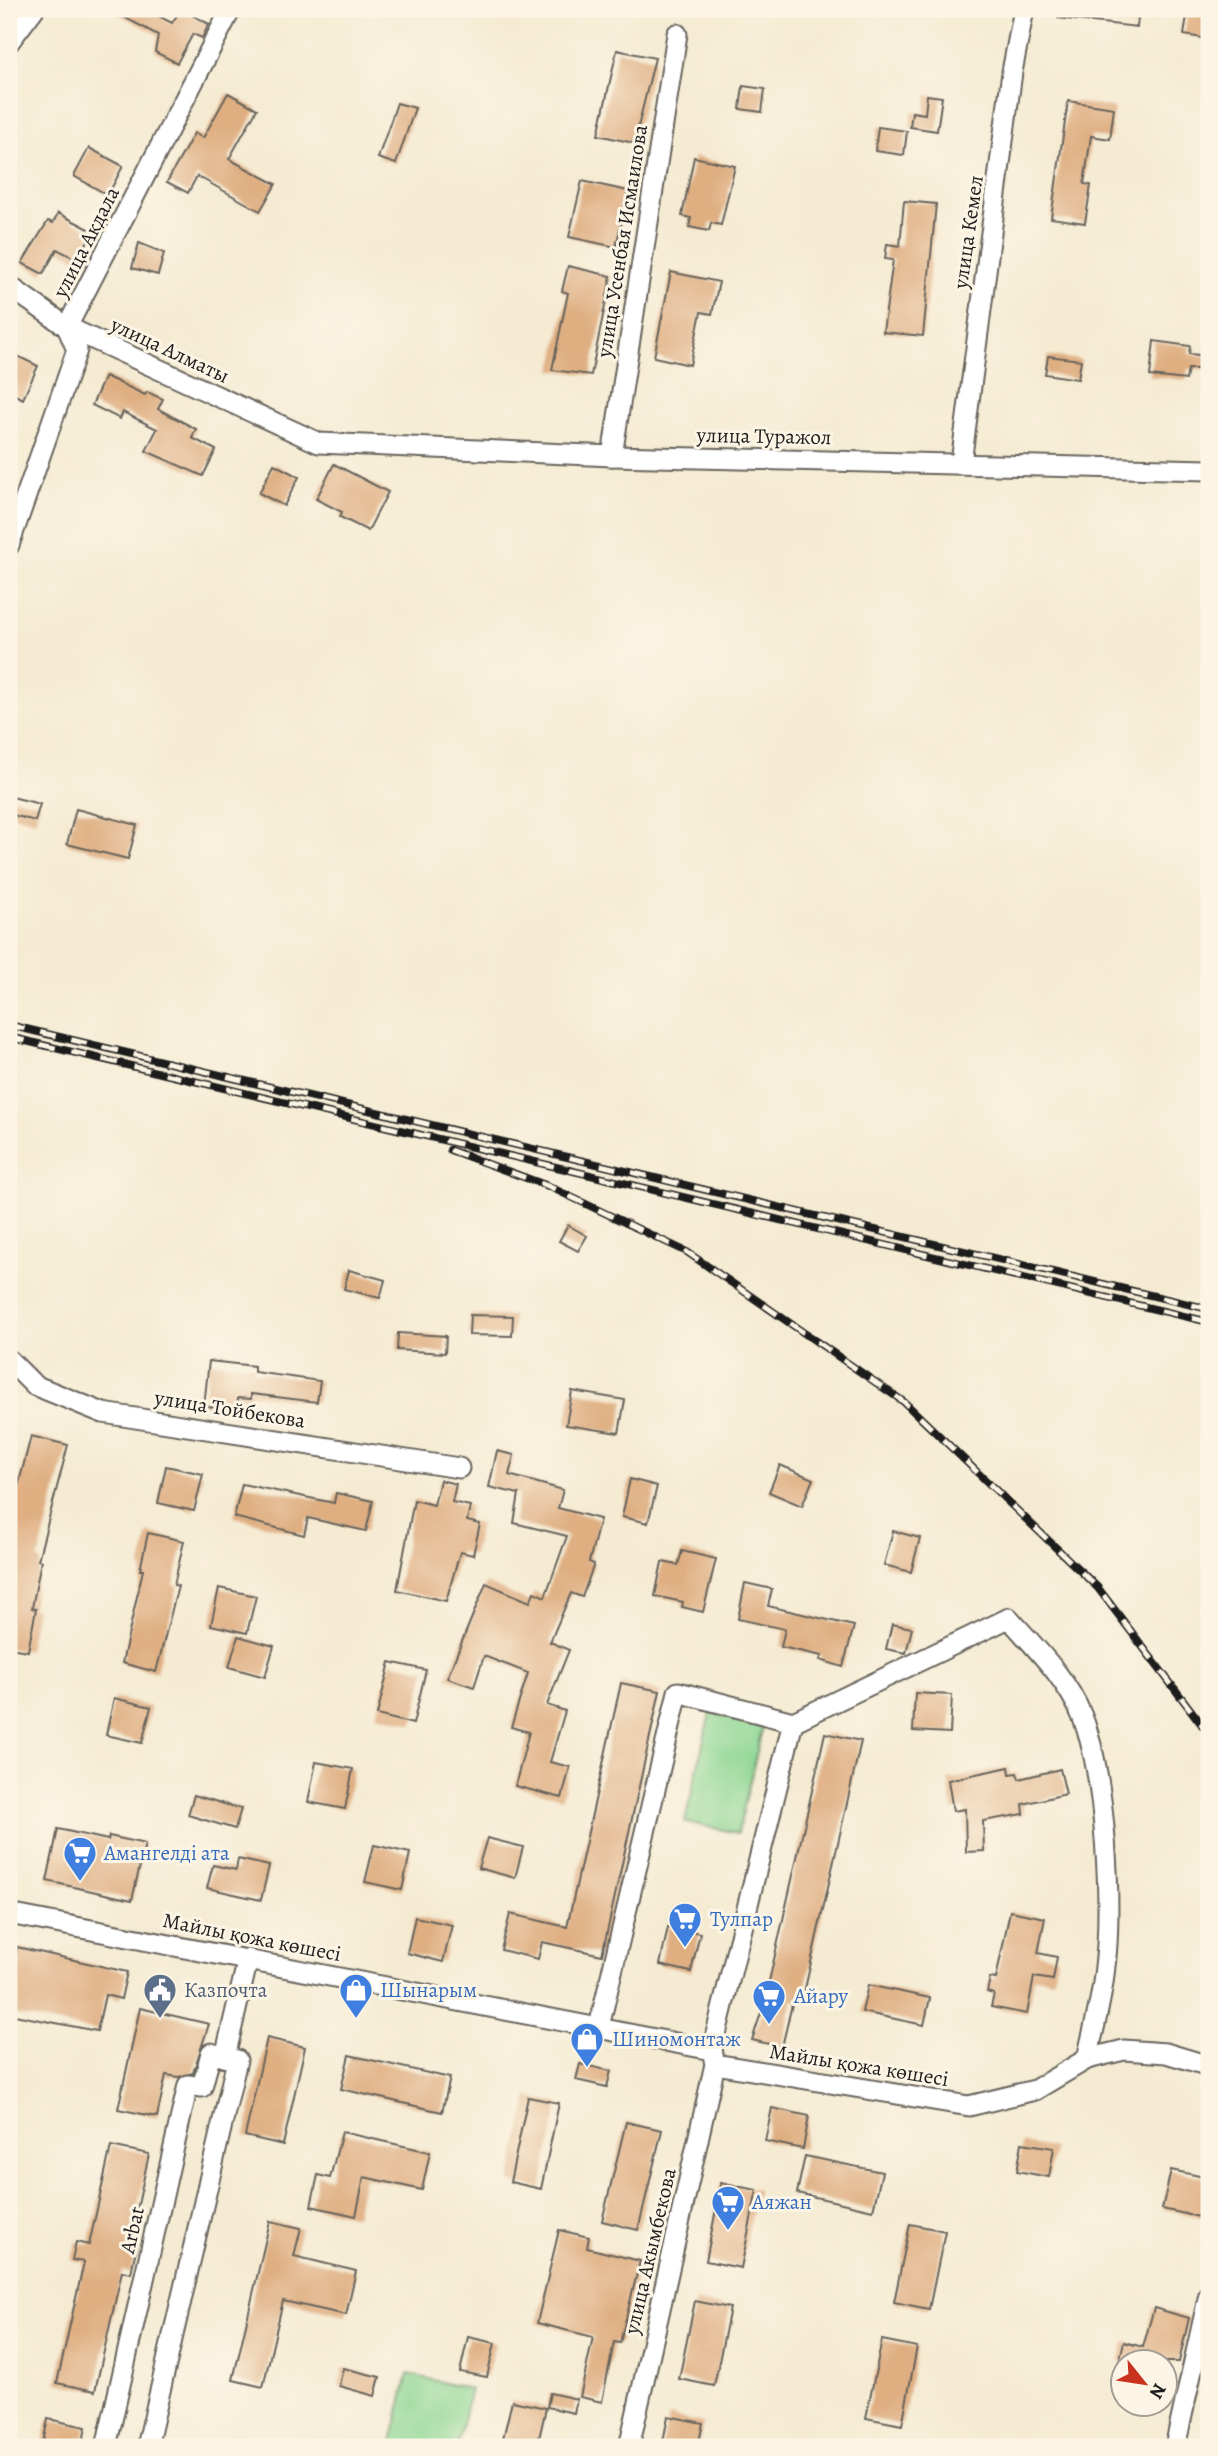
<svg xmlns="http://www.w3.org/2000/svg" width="1218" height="2456" viewBox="0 0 1218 2456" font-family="Alegreya,serif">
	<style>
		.grass { fill: #8ad592; stroke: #537857; stroke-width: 2 }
		.building { fill: #dfaf82 }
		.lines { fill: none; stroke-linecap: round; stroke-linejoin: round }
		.minor-casing { stroke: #68645c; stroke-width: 23 }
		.minor { stroke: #fff; stroke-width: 19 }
		.rail-casing { stroke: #1c1c1c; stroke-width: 8 }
		.rail { stroke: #fcf5e5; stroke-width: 5; stroke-dasharray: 16; stroke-linecap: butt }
		.labels { text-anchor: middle; stroke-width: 6; stroke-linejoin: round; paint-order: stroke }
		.street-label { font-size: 21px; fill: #1c1c1c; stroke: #fcf5e5 }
		.shop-label { font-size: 21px; fill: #366cbe; stroke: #fcf5e5; text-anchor: start }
		.service-label { font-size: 21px; fill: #4e5e75; stroke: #fcf5e5; text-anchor: start }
	</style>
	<rect width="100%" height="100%" fill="#fcf5e5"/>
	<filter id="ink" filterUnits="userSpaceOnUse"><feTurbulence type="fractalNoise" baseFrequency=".0143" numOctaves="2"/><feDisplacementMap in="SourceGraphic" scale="14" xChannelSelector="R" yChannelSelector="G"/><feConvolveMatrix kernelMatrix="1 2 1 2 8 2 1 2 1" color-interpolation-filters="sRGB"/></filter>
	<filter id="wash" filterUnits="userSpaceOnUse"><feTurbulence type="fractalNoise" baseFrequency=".00686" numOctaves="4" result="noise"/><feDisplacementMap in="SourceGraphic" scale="28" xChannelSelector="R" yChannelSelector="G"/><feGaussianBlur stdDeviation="1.57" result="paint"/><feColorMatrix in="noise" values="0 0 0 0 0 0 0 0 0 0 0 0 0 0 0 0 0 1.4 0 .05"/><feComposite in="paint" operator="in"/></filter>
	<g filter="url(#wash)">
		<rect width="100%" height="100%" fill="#f5ebd3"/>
		<g class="grass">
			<polygon points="710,1713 763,1725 738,1833 685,1822"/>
			<polygon points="408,2374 470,2389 457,2447 391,2447"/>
		</g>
		<g id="blocks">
			<g class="building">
				<polygon points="109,9 145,9 172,23 181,9 209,24 202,38 193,34 177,63 155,52 158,35"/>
				<polygon points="1059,9 1139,9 1137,27 1058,18"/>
				<polygon points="1188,9 1209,9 1209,39 1184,35"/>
				<polygon points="617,50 655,58 634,143 598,135"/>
				<polygon points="743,86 765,89 762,112 740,109"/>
				<polygon points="228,93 257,109 229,159 276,184 260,211 197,176 188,193 167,182 194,133 203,138"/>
				<polygon points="927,95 942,97 937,131 910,127 912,112 925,114"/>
				<polygon points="1068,101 1114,108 1110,139 1091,136 1084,184 1091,185 1085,223 1051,218"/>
				<polygon points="397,103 415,108 396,164 378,158"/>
				<polygon points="878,127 907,131 904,155 875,151"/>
				<polygon points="89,148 123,166 108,195 74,176"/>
				<polygon points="694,157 735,166 721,225 711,223 709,231 689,227 691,218 682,216"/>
				<polygon points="582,181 628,191 616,247 569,237"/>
				<polygon points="904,201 936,204 923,336 883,332 893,260 885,259 887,244 900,246"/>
				<polygon points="58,213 93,231 78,260 57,249 43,274 22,263 48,221 53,223"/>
				<polygon points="139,243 164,253 158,275 132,268"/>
				<polygon points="568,266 611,276 591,375 552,370 568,293 562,291"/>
				<polygon points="671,272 719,282 712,314 701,312 690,365 654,357"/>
				<polygon points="1154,341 1190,346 1189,354 1209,356 1209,369 1188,369 1186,380 1150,376"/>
				<polygon points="9,352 38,366 23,399 9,392"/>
				<polygon points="1048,356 1081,360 1078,379 1045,374"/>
				<polygon points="105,376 145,395 147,392 163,399 158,409 196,429 192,438 216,450 203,476 146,451 157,429 123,412 120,419 92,405"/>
				<polygon points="274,464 299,477 284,506 259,493"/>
				<polygon points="334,464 388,492 368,531 340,517 342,512 316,499"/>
				<polygon points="12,797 40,804 35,821 9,814"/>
				<polygon points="76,809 137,825 128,859 67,844"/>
				<polygon points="568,1225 587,1236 578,1251 559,1241"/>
				<polygon points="349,1270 385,1280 380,1298 344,1289"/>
				<polygon points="470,1315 513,1316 512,1336 469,1335"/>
				<polygon points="398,1333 446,1336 445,1353 397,1350"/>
				<polygon points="209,1361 254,1366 254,1372 320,1381 317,1402 251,1394 251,1399 238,1398 237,1410 204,1406"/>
				<polygon points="572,1391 625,1400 619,1433 566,1425"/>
				<polygon points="31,1436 68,1445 38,1560 41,1561 32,1608 36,1609 28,1651 9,1648 9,1522"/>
				<polygon points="497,1451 514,1455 509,1475 563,1490 558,1508 600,1519 589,1562 594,1564 582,1597 571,1593 550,1642 569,1650 547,1705 565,1711 550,1762 570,1767 562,1798 515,1786 529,1732 511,1727 528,1673 484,1656 474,1687 447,1678 486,1583 530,1602 534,1592 545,1597 567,1536 514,1523 519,1494 489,1487"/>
				<polygon points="780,1465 813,1479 802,1506 769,1492"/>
				<polygon points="166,1466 203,1474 194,1511 158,1503"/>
				<polygon points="630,1479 657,1486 648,1523 622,1517"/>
				<polygon points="440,1480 456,1484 452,1502 470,1506 467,1521 480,1524 473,1555 460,1552 446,1601 397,1590 414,1500 434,1505"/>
				<polygon points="242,1484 334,1503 336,1493 373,1501 366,1531 308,1518 304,1535 234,1517"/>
				<polygon points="893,1531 920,1538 911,1572 884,1565"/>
				<polygon points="148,1533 184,1541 174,1585 178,1586 156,1672 122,1663 143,1570 140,1570"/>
				<polygon points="682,1551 716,1559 703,1612 682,1607 683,1602 655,1596 662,1562 678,1565"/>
				<polygon points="745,1583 772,1589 768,1606 854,1626 843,1667 820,1660 822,1656 781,1647 785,1629 738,1619"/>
				<polygon points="219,1588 256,1596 247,1633 211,1625"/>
				<polygon points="892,1624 912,1628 906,1653 886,1649"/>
				<polygon points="238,1636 274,1646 265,1677 229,1667"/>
				<polygon points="390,1662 426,1670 413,1724 377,1715"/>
				<polygon points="621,1683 660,1691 602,1955 542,1942 538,1959 501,1950 510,1914 567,1927"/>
				<polygon points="915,1693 952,1695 950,1733 913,1731"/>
				<polygon points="114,1698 151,1707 142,1743 106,1735"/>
				<polygon points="825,1733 861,1741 802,2002 793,2000 782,2047 752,2040 764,2004"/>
				<polygon points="316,1762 353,1769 345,1809 308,1802"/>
				<polygon points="1009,1767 1010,1774 1017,1773 1019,1779 1060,1769 1066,1794 1023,1804 1024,1814 983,1821 984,1851 966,1852 965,1809 953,1811 948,1780"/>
				<polygon points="194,1795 241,1809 235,1829 188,1815"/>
				<polygon points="58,1829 108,1840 109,1836 145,1844 132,1900 47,1881"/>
				<polygon points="487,1838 523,1847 515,1878 478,1868"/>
				<polygon points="374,1845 410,1853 402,1890 365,1882"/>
				<polygon points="238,1859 269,1866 261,1900 207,1888 213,1865 236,1870"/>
				<polygon points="1010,1911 1045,1918 1038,1953 1057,1957 1053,1980 1034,1977 1027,2014 991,2007 994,1994 987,1992 990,1978 996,1979"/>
				<polygon points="415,1917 452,1925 443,1962 407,1953"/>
				<polygon points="668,1927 700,1933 691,1972 660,1965"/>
				<polygon points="17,1947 127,1972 121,1999 105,1995 97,2031 9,2014 9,1954 15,1956"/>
				<polygon points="868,1985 930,1998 924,2025 862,2012"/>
				<polygon points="140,2008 209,2024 193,2073 179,2077 166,2075 157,2117 118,2109"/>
				<polygon points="267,2038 305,2047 283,2145 245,2136"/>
				<polygon points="349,2055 450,2078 442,2112 341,2089"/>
				<polygon points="580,2064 611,2071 607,2087 576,2080"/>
				<polygon points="528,2097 559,2103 541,2189 510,2182"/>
				<polygon points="772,2108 809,2116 803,2149 765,2141"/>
				<polygon points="626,2122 662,2130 638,2230 602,2221"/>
				<polygon points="342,2132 430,2152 422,2190 364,2177 356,2216 311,2206 318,2175 330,2178"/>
				<polygon points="1022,2143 1054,2148 1049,2177 1017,2171"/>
				<polygon points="111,2146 149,2154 133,2228 140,2230 131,2273 122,2271 95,2391 57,2383 84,2262 72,2260 76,2242 89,2245"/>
				<polygon points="805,2156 882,2172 873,2210 797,2193"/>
				<polygon points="1171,2170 1209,2178 1204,2218 1162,2209"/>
				<polygon points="721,2183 757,2190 741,2268 706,2261"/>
				<polygon points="270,2221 301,2228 294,2256 356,2271 346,2315 283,2301 263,2387 233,2380"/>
				<polygon points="910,2224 945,2231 929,2309 894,2302"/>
				<polygon points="559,2230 589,2237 587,2248 640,2261 620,2343 614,2342 602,2402 580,2397 593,2337 537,2323"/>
				<polygon points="695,2301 730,2308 714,2386 679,2379"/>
				<polygon points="1154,2308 1189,2318 1179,2362 1119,2362 1124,2342 1143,2347"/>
				<polygon points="468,2337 495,2343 487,2377 460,2372"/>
				<polygon points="882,2340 917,2347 902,2425 866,2418"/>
				<polygon points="343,2368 380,2377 375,2396 339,2386"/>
				<polygon points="550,2393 577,2399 574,2413 547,2407"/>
				<polygon points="512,2401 546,2408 537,2447 501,2447"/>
				<polygon points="668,2416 703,2423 698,2447 662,2447"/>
				<polygon points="48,2419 86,2427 82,2447 42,2447"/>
			</g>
		</g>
	</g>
	<g filter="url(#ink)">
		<use href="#blocks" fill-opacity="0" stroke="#68645c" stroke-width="2"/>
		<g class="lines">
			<defs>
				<g id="minor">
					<polyline points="9,42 34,9"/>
					<polyline points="9,286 67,327 319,443 612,456 1209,470"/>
					<polyline points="612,456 677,34"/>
					<polyline points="961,463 1012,72 1024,9"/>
					<polyline points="9,545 77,350 67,327 231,9"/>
					<polyline points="9,1360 34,1385 103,1413 459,1468"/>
					<polyline points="9,1914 712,2050 715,2064 969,2106 1035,2090 1087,2059 1124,2050 1166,2053 1209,2066"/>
					<polyline points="598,2031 678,1692 793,1722"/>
					<path d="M712 2050 793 1722 1009 1618C1036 1649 1066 1677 1082 1716 1106 1776 1113 1911 1104 1975 1101 2003 1093 2031 1087 2059"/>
					<polyline points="106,2447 188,2085 202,2087 211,2053 225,2057"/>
					<polyline points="147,2447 237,2060 225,2057 248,1959"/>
					<polyline points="629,2447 715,2064"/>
					<polyline points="1175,2447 1209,2294"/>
				</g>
			</defs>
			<use href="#minor" class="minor-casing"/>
			<use href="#minor" class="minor"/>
			<defs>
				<g id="rail">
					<polyline points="9,1025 1209,1309"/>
					<polyline points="9,1037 1209,1322"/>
					<polyline points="450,1150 548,1186 687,1252 904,1402 1098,1588 1209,1734"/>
				</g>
			</defs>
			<use href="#rail" class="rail-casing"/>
			<use href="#rail" class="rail"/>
		</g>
	</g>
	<defs>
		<symbol id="supermarket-pin" viewBox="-11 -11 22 30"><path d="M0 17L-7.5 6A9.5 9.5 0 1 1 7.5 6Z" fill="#3f7fe0" stroke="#fcf5e5"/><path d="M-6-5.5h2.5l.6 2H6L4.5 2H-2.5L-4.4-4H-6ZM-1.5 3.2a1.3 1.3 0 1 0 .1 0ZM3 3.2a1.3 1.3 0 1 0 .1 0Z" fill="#fff"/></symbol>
		<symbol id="civic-pin" viewBox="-11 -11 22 30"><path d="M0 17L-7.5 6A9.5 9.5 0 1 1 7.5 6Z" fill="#5c6f8a" stroke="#fcf5e5"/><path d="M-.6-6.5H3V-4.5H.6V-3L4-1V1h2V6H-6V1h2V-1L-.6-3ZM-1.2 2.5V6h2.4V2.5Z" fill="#fff"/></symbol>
		<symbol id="shop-pin" viewBox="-11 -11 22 30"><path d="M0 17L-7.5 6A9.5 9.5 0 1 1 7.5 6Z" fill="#3f7fe0" stroke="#fcf5e5"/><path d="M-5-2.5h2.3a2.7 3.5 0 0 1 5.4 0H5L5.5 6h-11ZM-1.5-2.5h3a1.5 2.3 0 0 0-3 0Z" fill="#fff"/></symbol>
	</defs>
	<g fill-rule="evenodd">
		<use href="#supermarket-pin" x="61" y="1834" width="38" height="52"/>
		<use href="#supermarket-pin" x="666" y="1900" width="38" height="52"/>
		<use href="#civic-pin" x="141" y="1971" width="38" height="52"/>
		<use href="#shop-pin" x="337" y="1971" width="38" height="52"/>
		<use href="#supermarket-pin" x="750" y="1977" width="38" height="52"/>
		<use href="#shop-pin" x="568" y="2020" width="38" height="52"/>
		<use href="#supermarket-pin" x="709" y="2183" width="38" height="52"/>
	</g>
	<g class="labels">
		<g class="street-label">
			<text transform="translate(968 232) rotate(-82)" y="7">улица Кемел</text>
			<text transform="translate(622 241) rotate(-81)" y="7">улица Усенбая Исмаилова</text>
			<text transform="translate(86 242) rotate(-63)" y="7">улица Акдала</text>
			<text transform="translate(170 350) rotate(25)" y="7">улица Алматы</text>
			<text transform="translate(764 436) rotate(1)" y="7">улица Туражол</text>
			<text transform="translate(230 1409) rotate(9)" y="7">улица Тойбекова</text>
			<text transform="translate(252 1937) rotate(11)" y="7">Майлы қожа көшесі</text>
			<text transform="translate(859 2065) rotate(9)" y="7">Майлы қожа көшесі</text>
			<text transform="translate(132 2230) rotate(-77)" y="7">Arbat</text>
			<text transform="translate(650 2251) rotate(-77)" y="7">улица Акымбекова</text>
		</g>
		<g class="shop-label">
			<text x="104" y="1860">Амангелді ата</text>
			<text x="710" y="1926">Тулпар</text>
			<text x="380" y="1997">Шынарым</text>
			<text x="794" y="2003">Айару</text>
			<text x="612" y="2046">Шиномонтаж</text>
			<text x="752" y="2209">Аяжан</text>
		</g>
		<g class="service-label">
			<text x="184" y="1997">Казпочта</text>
		</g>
	</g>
	<rect width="1218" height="2456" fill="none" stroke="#fcf5e5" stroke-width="35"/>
	<g transform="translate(1144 2383) rotate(120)"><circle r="33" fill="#fcf5e5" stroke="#a29e95" stroke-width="2"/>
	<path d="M0-5L12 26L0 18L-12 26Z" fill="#c8321e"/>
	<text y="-10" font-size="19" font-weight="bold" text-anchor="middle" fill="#1c1c1c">N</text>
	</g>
</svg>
